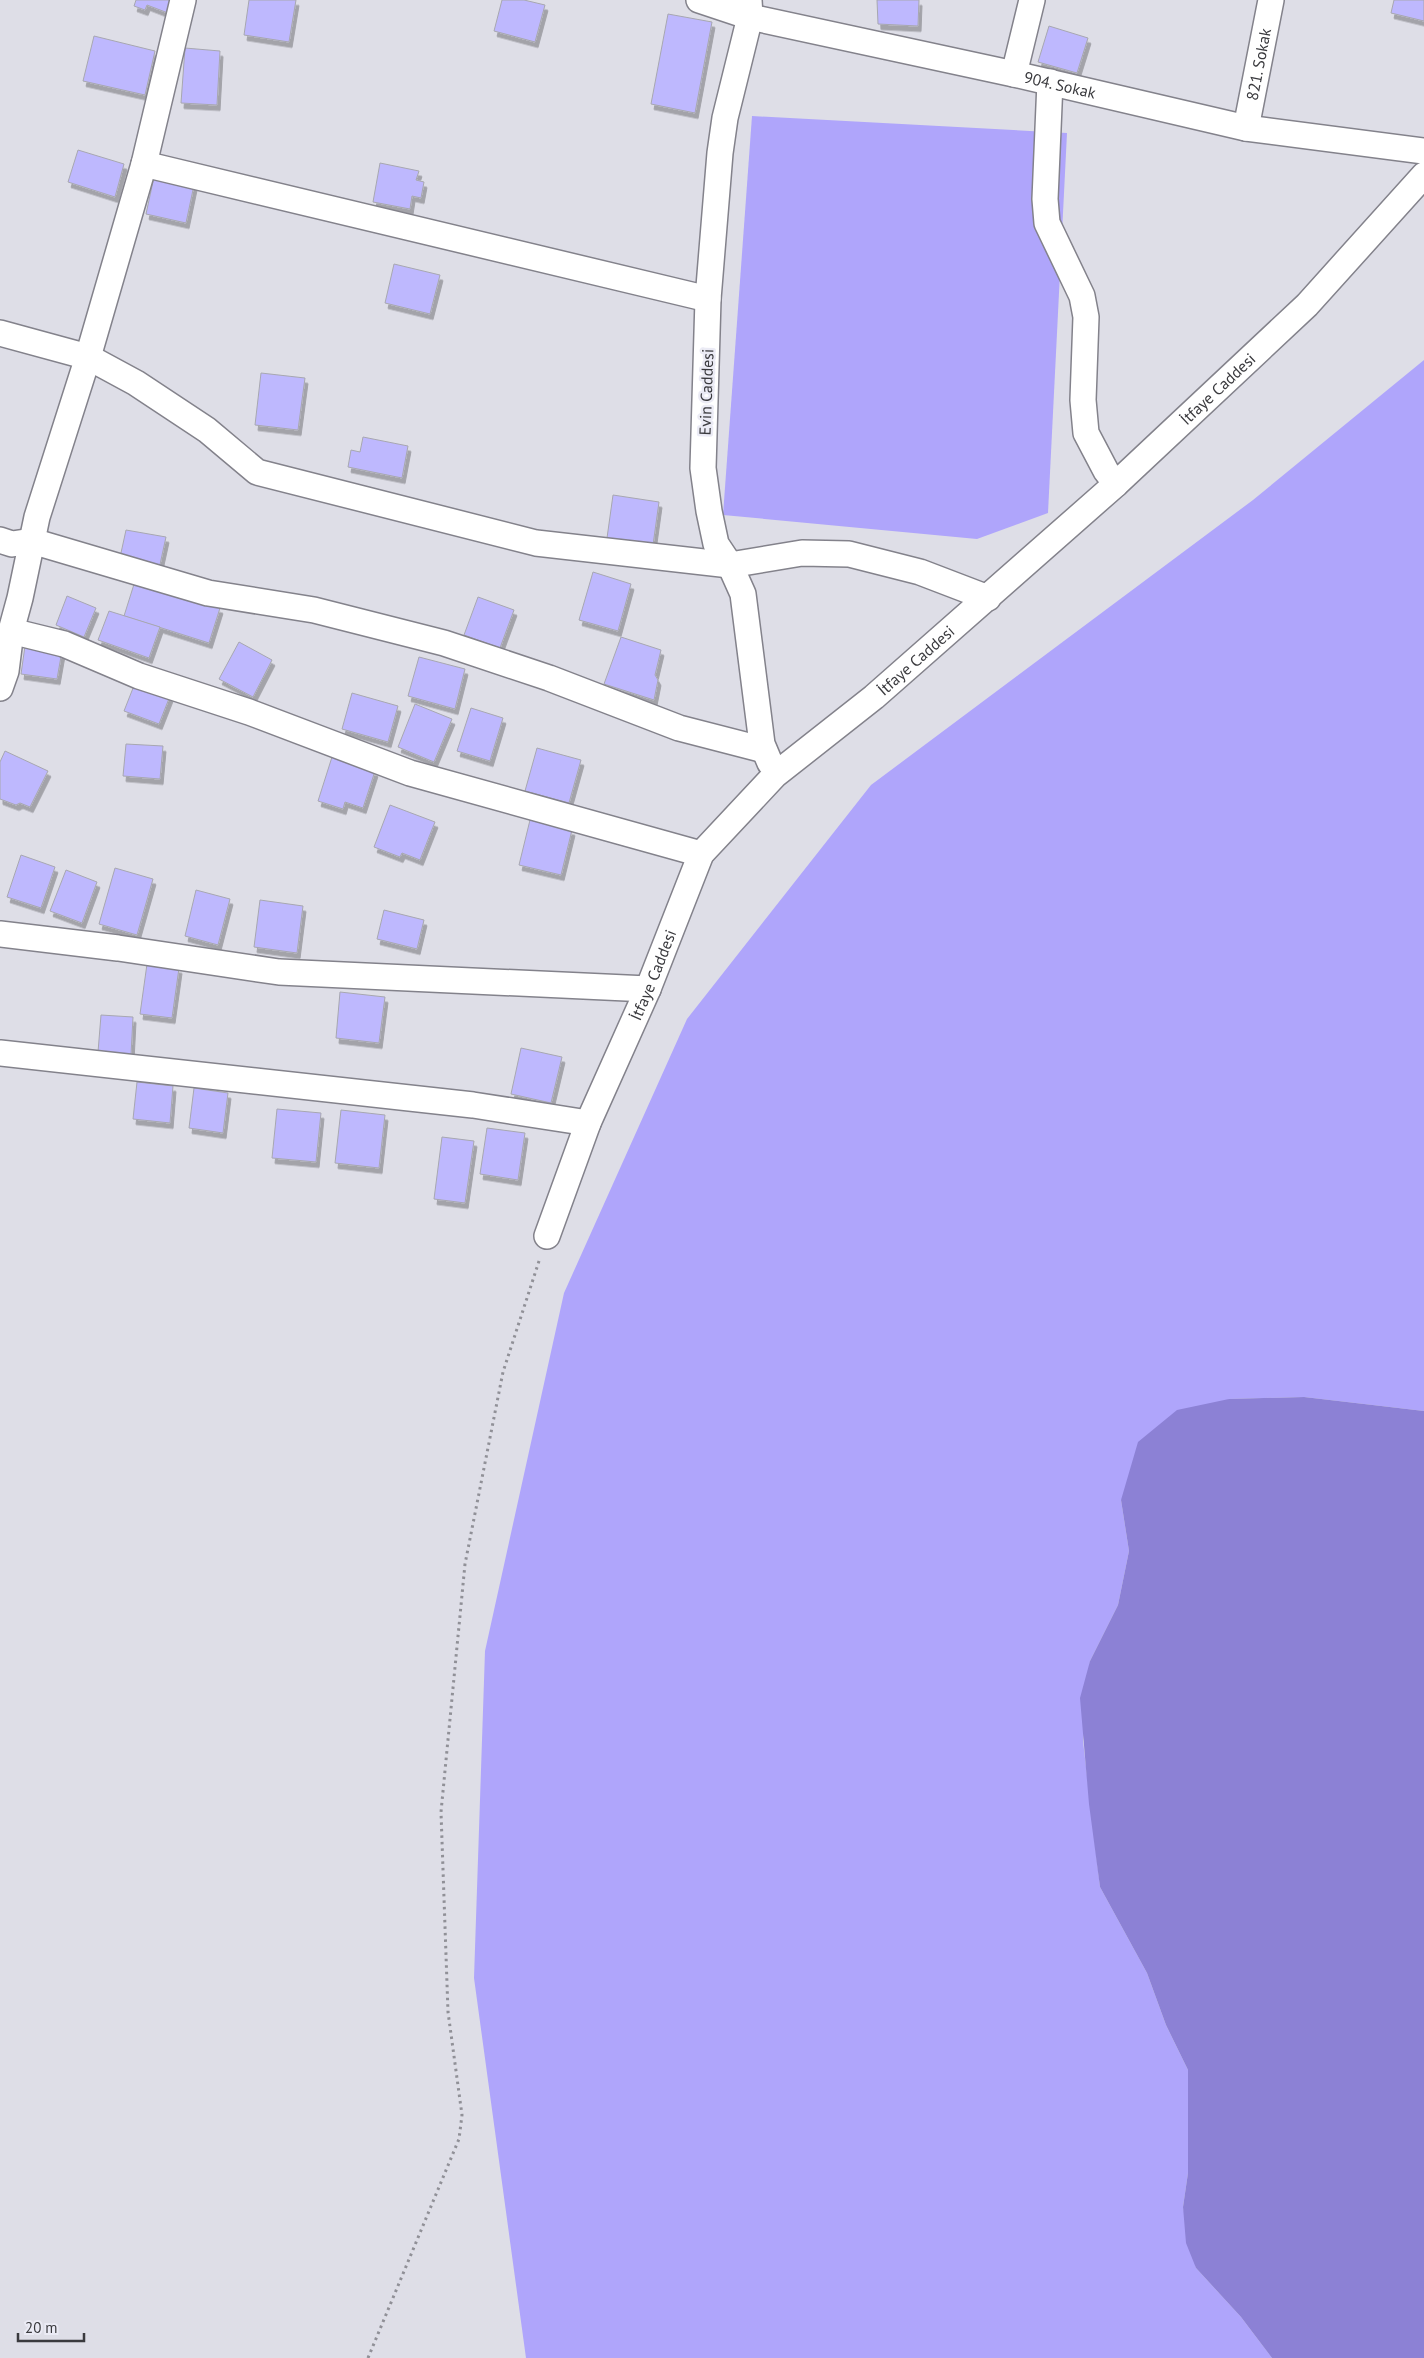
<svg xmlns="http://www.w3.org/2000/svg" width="1424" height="2358" viewBox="0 0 1424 2358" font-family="'PT Sans',sans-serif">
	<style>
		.green { fill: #afa5fb }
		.water { fill: #8c81d5 }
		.building { fill: #beb8fe; stroke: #a7a7b0; filter: url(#shadow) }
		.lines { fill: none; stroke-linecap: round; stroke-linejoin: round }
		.minor-casing { stroke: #83828b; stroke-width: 28 }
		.path { stroke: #909097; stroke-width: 3; stroke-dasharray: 2.5 4; stroke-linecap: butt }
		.minor { stroke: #fff; stroke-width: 25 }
		.labels { text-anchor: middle; stroke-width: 5; stroke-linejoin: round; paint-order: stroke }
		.street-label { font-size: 16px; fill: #3a3a3e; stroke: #ebebf5 }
	</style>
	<defs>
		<filter id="shadow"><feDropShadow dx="3" dy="5.5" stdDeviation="0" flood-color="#0004"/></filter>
	</defs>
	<rect width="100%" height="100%" fill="#dedee7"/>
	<g class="green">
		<polygon points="752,116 1067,133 1048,513 977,539 723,515"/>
		<polygon points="1424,360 1424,1411 1304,1397 1229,1399 1121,1500 1129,1551 1118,1605 1090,1661 1083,1741 1100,1887 1147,1973 1166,2025 1188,2070 1188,2173 1183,2207 1196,2268 1241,2317 1272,2358 526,2358 474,1978 485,1651 564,1293 687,1019 871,785 1253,500"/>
	</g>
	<polygon class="water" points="1304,1397 1424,1411 1424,2358 1272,2358 1241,2317 1196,2268 1186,2243 1183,2207 1188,2173 1188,2070 1166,2025 1147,1973 1100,1887 1089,1804 1080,1698 1090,1661 1118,1605 1129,1551 1121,1500 1138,1442 1177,1410 1229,1399"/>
	<g class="building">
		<polygon points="136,0 172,0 168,13 147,5 145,10 134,6"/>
		<polygon points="249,0 296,0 289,42 244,35"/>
		<polygon points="502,0 524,0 545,5 535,42 494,31"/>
		<polygon points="877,0 919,0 918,26 878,24"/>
		<polygon points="1394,0 1424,0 1424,21 1391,13"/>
		<polygon points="668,14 712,22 695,113 651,104"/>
		<polygon points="1049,26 1088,38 1077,73 1038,62"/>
		<polygon points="94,36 155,51 145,95 83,81"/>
		<polygon points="185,48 220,51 217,105 181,103"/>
		<polygon points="78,150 124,164 115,197 68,182"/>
		<polygon points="380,163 419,171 416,180 424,182 421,198 412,196 410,209 373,202"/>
		<polygon points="154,177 194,185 186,223 146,214"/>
		<polygon points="394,264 440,275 430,314 385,303"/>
		<polygon points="261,373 305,378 298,430 255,425"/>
		<polygon points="363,437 408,446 402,478 348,467 351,450 360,452"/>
		<polygon points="613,495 659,502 653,545 607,538"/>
		<polygon points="126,530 166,537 159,569 119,562"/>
		<polygon points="593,572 631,584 618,631 579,620"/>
		<polygon points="135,581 220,608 209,643 124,616"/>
		<polygon points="67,596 96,608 84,637 56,625"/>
		<polygon points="478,597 514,610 500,648 464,635"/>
		<polygon points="109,611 160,627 149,658 98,640"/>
		<polygon points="621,637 661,650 655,675 658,680 654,700 604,684"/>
		<polygon points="239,642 272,660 253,697 219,679"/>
		<polygon points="25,646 62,651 57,679 21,674"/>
		<polygon points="419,657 465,669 455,709 408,696"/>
		<polygon points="135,683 170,696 159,724 124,711"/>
		<polygon points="352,693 398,706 388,742 342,729"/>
		<polygon points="415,704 452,719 434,762 398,747"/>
		<polygon points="471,708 503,718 490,761 457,751"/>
		<polygon points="126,744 163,746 160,779 123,776"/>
		<polygon points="537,748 581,760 569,803 525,791"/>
		<polygon points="5,751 48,771 30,807 20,803 16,805 0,799 0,762"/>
		<polygon points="332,757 375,771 363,808 345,802 343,809 318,801"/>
		<polygon points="390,805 435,822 420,860 402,853 400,857 374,847"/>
		<polygon points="530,820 572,830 561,875 519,865"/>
		<polygon points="21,855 55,867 41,908 7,897"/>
		<polygon points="115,868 153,879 137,935 99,924"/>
		<polygon points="66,870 97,882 82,923 50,911"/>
		<polygon points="196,890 230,899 218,945 185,936"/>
		<polygon points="260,900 303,906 297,953 254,947"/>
		<polygon points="384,910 424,920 417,949 377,939"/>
		<polygon points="147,964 179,968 172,1018 140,1014"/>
		<polygon points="340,992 385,997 379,1043 336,1038"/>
		<polygon points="101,1015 133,1017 131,1055 98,1052"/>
		<polygon points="521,1048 562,1057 551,1103 511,1094"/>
		<polygon points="137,1082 173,1086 170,1123 133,1119"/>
		<polygon points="194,1088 228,1093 223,1133 189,1128"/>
		<polygon points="277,1109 321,1113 316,1162 272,1158"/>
		<polygon points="341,1110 385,1115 379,1168 335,1163"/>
		<polygon points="487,1128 525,1133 518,1180 480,1174"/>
		<polygon points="442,1137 474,1141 465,1203 434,1199"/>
	</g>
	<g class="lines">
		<defs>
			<g id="minor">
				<path id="s1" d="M699 0 750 17 1014 74 1246 128 1424 151"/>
				<polyline points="749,0 750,17 725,118 720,153 708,299 703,468 709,511 716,544 730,565 743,594 762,744 770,763"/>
				<polyline points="1014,74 1032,0"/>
				<polyline points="1050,82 1045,199 1047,223 1082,296 1086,317 1083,400 1086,433 1106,471 1116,484"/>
				<path id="s2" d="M1246 128 1271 0"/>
				<polyline points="144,164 708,299"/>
				<polyline points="0,333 88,357 136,383 207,430 257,472 536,543 730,565 802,553 849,554 920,572 988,598"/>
				<polyline points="0,540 12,544 32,541 208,593 314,610 444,643 549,678 679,728 764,750"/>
				<polyline points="11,631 64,644 139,676 249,712 410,773 701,854"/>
				<polyline points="0,688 6,671 11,631 20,598 37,517 88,357 144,164 183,0"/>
				<polyline points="0,934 118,948 279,972 648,989"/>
				<polyline points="0,1053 473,1105 588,1123"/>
				<path id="s3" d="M547 1236 588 1123 648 989 701 854 775 775 874 697 1116 484 1307 305 1424 175"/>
			</g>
		</defs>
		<use href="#minor" class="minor-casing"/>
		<polyline class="path" points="368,2358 459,2139 462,2115 448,2012 441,1812 465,1564 503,1372 540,1258"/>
		<use href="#minor" class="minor"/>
	</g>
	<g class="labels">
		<g class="street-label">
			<text dy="6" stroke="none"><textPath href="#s2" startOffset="65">821. Sokak</textPath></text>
			<text dy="6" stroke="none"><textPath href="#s1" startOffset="371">904. Sokak</textPath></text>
			<text dy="6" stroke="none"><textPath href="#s3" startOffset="1108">İtfaye Caddesi</textPath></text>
			<text transform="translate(706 392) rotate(-88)" y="6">Evin Caddesi</text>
			<text dy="6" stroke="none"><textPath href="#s3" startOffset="702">İtfaye Caddesi</textPath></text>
			<text dy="6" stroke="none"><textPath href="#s3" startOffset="282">İtfaye Caddesi</textPath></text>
		</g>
	</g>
	<path d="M18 2333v8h66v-8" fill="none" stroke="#3a3a3e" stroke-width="2.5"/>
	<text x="25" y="2333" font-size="15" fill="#3a3a3e" stroke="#ebebf5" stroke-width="4" paint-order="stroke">20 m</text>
</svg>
